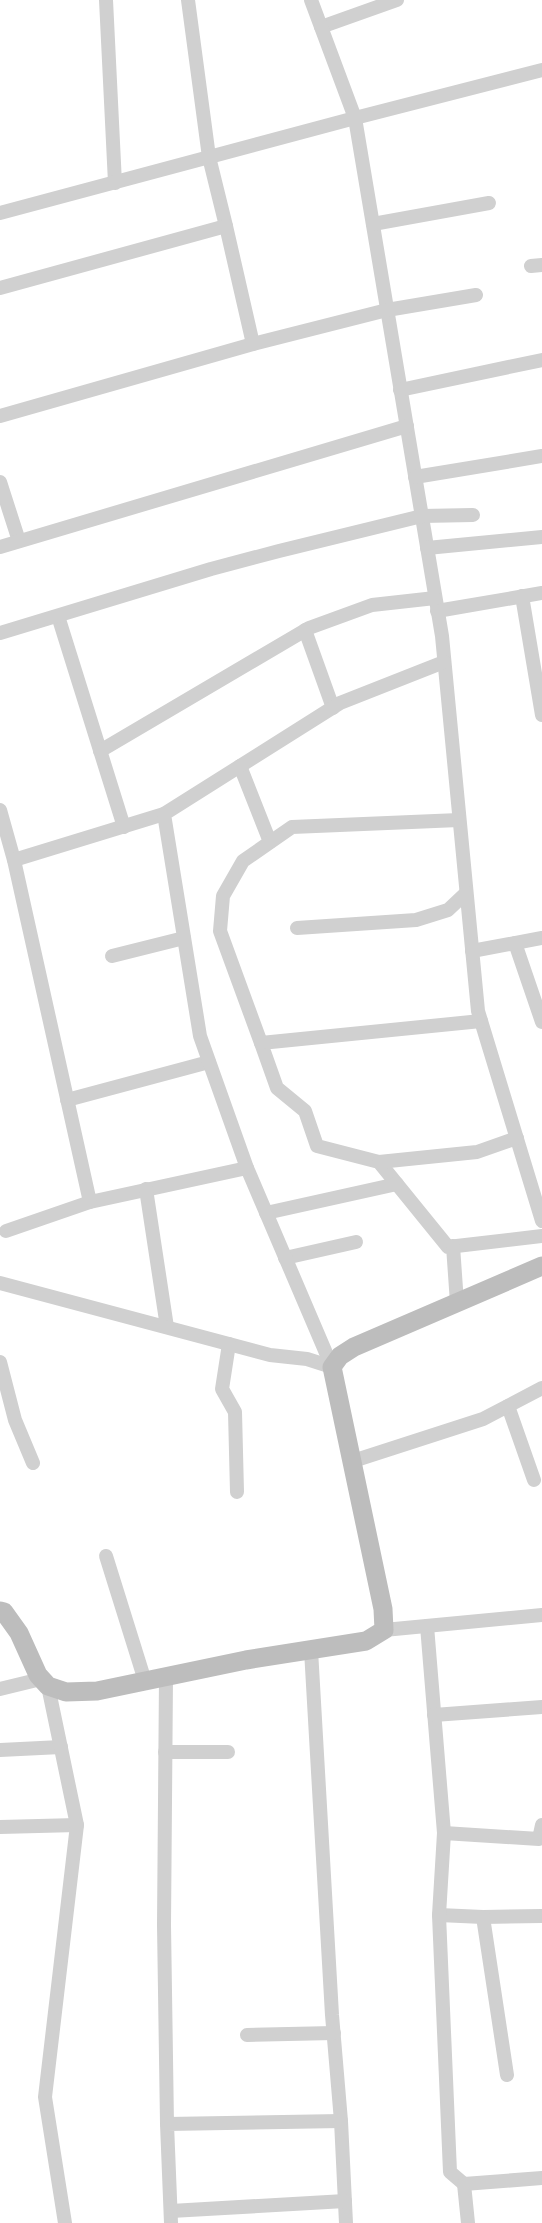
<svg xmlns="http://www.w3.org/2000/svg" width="542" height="2223" viewBox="0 0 542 2223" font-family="Overpass,sans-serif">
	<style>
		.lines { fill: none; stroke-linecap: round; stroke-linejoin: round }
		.street { stroke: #d0d0d0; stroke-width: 14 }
		.secondary { stroke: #bdbdbd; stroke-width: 19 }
	</style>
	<rect width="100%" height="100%" fill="#fff"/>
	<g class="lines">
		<g class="street">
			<polyline points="106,0 115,183"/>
			<polyline points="188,0 209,157 226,226"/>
			<polyline points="321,27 397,0"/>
			<polyline points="542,70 355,118 442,636 478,1011 542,1221"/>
			<polyline points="0,213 355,118 311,0"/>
			<polyline points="373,224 489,203"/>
			<polyline points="531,266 542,265"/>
			<polyline points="0,288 226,226 253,344"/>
			<polyline points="400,390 542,360"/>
			<polyline points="0,416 253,344 387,310 476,295"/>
			<polyline points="415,477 542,456"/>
			<polyline points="0,482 19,541"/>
			<polyline points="0,547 407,426"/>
			<polyline points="427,548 542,537"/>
			<polyline points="522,596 542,715"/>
			<polyline points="437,611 542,593"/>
			<polyline points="58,616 124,827"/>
			<polyline points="305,630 333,708"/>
			<polyline points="0,633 211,569 279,551 422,516 473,515"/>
			<polyline points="100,751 309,628 372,605 435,598"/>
			<polyline points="240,766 270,842"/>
			<polyline points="0,810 14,860 90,1202 247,1168"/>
			<polyline points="14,860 164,814"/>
			<polyline points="297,928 416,920 448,910 466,893"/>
			<polyline points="515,943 542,1022"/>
			<polyline points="472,951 542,938"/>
			<polyline points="112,956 184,938"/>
			<polyline points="481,1021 261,1043 277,1088 305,1111 317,1146 379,1162 448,1247 542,1236"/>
			<polyline points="261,1043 220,931 223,896 243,861 292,827 459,820"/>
			<polyline points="67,1100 209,1062"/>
			<polyline points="379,1162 477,1152 517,1138"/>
			<polyline points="146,1189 167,1327"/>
			<polyline points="266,1213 397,1184"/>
			<polyline points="6,1231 90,1202"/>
			<polyline points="453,1246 457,1303"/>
			<polyline points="285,1258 356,1242"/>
			<polyline points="0,1283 270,1355 307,1359 332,1367"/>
			<polyline points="229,1344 222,1389 235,1412 237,1492"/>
			<polyline points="0,1362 15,1420 33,1463"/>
			<polyline points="332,1367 247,1168 200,1036 164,814 340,703 444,662"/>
			<polyline points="508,1406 534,1480"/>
			<polyline points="353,1461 483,1419 542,1388"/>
			<polyline points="106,1556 145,1681"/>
			<polyline points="427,1626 444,1833"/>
			<polyline points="384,1630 542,1615"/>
			<polyline points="311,1650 332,2015 341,2121 346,2223"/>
			<polyline points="166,1677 164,1925 167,2124"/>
			<polyline points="0,1689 41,1679"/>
			<polyline points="434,1715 542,1707"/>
			<polyline points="0,1750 61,1747"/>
			<polyline points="165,1752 228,1752"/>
			<polyline points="0,1827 77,1825 48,1686"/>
			<polyline points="439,1915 483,1917 542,1916"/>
			<polyline points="483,1917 507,2075"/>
			<polyline points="247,2035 334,2033"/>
			<polyline points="464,2184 450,2172 439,1915 444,1833 539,1839 542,1825"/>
			<polyline points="171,2211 345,2201"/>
			<polyline points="65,2223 45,2097 77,1825"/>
			<polyline points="171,2223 167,2124 341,2121"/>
			<polyline points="468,2223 464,2184 542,2178"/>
		</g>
		<polyline class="secondary" points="0,1611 4,1612 19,1633 38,1675 48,1686 66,1692 97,1691 246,1660 366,1641 384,1630 383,1609 332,1367 340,1356 354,1347 542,1266"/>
	</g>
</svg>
